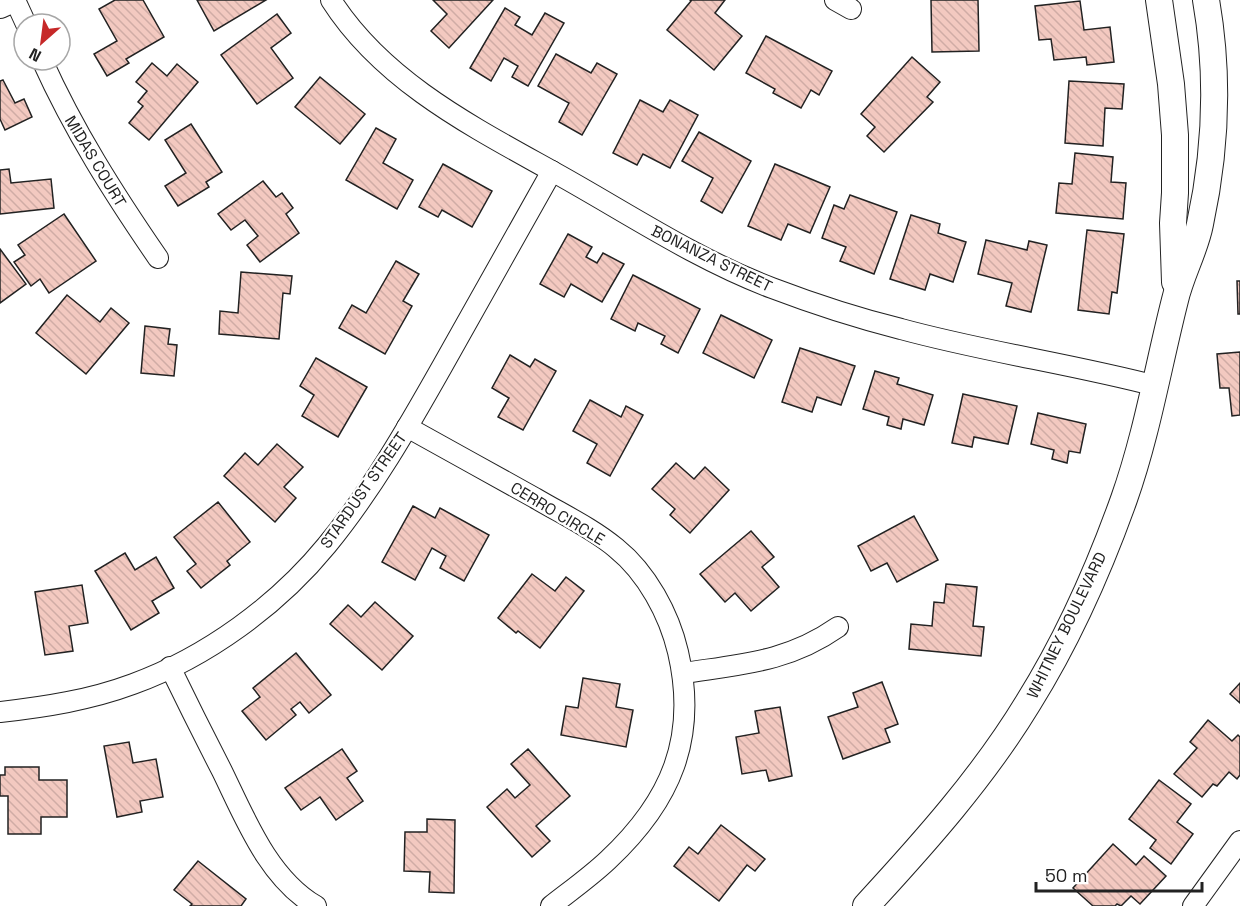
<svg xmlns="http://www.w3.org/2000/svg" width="1240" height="906" viewBox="0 0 1240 906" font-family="'Space Grotesk',sans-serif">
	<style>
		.building { fill: url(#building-back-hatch); stroke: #222; stroke-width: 1.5 }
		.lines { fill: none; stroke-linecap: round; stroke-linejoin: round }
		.minor-casing { stroke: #222; stroke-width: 22 }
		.tertiary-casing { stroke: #222; stroke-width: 28 }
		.minor { stroke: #fff; stroke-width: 20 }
		.tertiary { stroke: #fff; stroke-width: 26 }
		.labels { text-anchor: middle; stroke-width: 4.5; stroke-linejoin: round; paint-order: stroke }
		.street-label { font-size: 16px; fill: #222; stroke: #fff }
	</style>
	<defs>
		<pattern id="building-back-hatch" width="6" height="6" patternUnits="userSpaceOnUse" patternTransform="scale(1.5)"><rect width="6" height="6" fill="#f3c9c0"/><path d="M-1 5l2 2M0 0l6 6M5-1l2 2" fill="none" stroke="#d0aca5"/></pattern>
	</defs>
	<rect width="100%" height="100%" fill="#fff"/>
	<g class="building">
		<polygon points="115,0 143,0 164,37 126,59 129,63 107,76 94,54 117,41 99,9"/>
		<polygon points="197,0 266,0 214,31"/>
		<polygon points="433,0 493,0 449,48 431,31 447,14"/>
		<polygon points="690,0 725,0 715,13 742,36 714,70 667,30 691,1"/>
		<polygon points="931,0 978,0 979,51 932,52"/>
		<polygon points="1080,1 1084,30 1110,27 1114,62 1087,65 1086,57 1054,60 1051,39 1039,40 1035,6"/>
		<polygon points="505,8 520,17 515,25 532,35 545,13 564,23 528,86 512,77 518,66 504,58 491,81 470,68"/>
		<polygon points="277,14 291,33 271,48 293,78 257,104 221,55"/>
		<polygon points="766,36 832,71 819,95 811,90 801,108 773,93 775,89 746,73"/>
		<polygon points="556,54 591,73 597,63 617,74 582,135 559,122 569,103 538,86"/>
		<polygon points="912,57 940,82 927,97 933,102 884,152 867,136 875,127 861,114"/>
		<polygon points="152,63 167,76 177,64 198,82 149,140 129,123 143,106 138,102 147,91 136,82"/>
		<polygon points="320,77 365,114 340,144 295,107"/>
		<polygon points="3,80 15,103 24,99 32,117 5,130 0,119 0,81"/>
		<polygon points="1069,81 1124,84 1122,109 1105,108 1103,146 1065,143"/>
		<polygon points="640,100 663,112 670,100 698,115 670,168 643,154 637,165 613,153"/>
		<polygon points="191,124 222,172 206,182 209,187 178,206 165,186 186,173 165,140"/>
		<polygon points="376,128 396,139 383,163 413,180 397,209 346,180"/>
		<polygon points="699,132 751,161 722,213 701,201 713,178 682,161"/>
		<polygon points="1075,153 1113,157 1111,182 1126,183 1123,219 1056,213 1059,183 1072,184"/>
		<polygon points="443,164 492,191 472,227 442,210 438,217 419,207"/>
		<polygon points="775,164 830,187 810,233 788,224 781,240 748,226"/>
		<polygon points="9,169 11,183 51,179 54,208 0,214 0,170"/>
		<polygon points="263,181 276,197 282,193 293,208 286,214 299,233 260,262 247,245 258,236 245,220 231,230 218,214"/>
		<polygon points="850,195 897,212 874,274 840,261 846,247 822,238 834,205 844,209"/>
		<polygon points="64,214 96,261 49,293 40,279 31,286 14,262 25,255 18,245"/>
		<polygon points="911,215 940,224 938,233 966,242 953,282 930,274 925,290 890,279"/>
		<polygon points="1087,230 1124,234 1117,293 1112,292 1109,314 1078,310"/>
		<polygon points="568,234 592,247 586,257 597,263 603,253 624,264 602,302 571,284 564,297 540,284"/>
		<polygon points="986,240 1027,250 1029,241 1047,245 1031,312 1006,306 1012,283 978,274"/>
		<polygon points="0,249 26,284 0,303"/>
		<polygon points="396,261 419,274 403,301 412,306 385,354 339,328 352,305 366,313"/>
		<polygon points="241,272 292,276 290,294 283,293 279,339 219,334 220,311 238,313"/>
		<polygon points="633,275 700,309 678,353 661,344 665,336 638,323 635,331 611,319"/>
		<polygon points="1237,281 1240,281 1240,314 1238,314"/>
		<polygon points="67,295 100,322 111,308 129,323 86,374 36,333"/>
		<polygon points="721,315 772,340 754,378 703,353"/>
		<polygon points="145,326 170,329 168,344 177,345 174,376 141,373"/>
		<polygon points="800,348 855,366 841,405 817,397 812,412 782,402"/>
		<polygon points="1240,352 1240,415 1232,416 1229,388 1220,388 1217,354"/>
		<polygon points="510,355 530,367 535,359 556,371 523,430 498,417 509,398 492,388"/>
		<polygon points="316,358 367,387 338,437 302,416 314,395 300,386"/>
		<polygon points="875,371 899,378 897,384 933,395 924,425 903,419 901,429 887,425 889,417 863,409"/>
		<polygon points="963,394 1017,406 1008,444 974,437 972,447 952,443"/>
		<polygon points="590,400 621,417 626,406 643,415 610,476 587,463 597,444 573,431"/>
		<polygon points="1038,413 1086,424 1080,453 1069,451 1067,463 1052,459 1054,450 1031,444"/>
		<polygon points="277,444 303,467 284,487 296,498 275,522 224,476 245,453 258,465"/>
		<polygon points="676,463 694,479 705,467 729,490 690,533 670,515 675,509 652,489"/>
		<polygon points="218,502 250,542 227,561 230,565 201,588 187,571 196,564 174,537"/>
		<polygon points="413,506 435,518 440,508 489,535 464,581 440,568 446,556 432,548 415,580 382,562"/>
		<polygon points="914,516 938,560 897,582 887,563 871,571 858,546"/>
		<polygon points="751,531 774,557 762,567 779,587 751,611 735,593 725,602 700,574"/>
		<polygon points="125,553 135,570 156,557 174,588 152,601 159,613 131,630 95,571"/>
		<polygon points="532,574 555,591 566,577 584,591 540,648 518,631 516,633 498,618"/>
		<polygon points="946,584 977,587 973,626 984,627 981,656 909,649 911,624 932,626 934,602 944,603"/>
		<polygon points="82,585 88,623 69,626 73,651 45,655 35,592"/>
		<polygon points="375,602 413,636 382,670 330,624 348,605 361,617"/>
		<polygon points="296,653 331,695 309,713 300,702 291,709 296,715 266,740 242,711 260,697 253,688"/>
		<polygon points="583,678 620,684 616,707 633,710 626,747 561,735 566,706 578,708"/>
		<polygon points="882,682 898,724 885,729 890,742 843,759 828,717 858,707 853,693"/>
		<polygon points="1240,683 1240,703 1230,694"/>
		<polygon points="780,707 792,776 769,781 766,770 742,774 736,737 759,733 755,711"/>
		<polygon points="1208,720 1232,741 1238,735 1240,737 1240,775 1237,779 1229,772 1217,786 1213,784 1202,797 1174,774 1197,748 1190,742"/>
		<polygon points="129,742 133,763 156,759 163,797 140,801 142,812 117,817 104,746"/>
		<polygon points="342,749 357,771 347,778 363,801 336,820 320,797 301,810 285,788"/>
		<polygon points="528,749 570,796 536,826 550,841 532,857 487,807 507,789 515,798 530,785 511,764"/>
		<polygon points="5,767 39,767 39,780 67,780 67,817 41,817 41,834 8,834 8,796 0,796 0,775 5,775"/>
		<polygon points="1159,780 1191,804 1177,822 1193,834 1171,864 1150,848 1156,840 1129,819"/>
		<polygon points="427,819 455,820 454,893 429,892 430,872 404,871 405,832 427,832"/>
		<polygon points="721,825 765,859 755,871 747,865 719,901 674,866 689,847 698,854"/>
		<polygon points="1113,844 1136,865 1144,856 1166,876 1140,904 1131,896 1121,906 1117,904 1115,906 1093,906 1073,888"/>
		<polygon points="198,861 246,899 241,906 190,906 192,904 174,890"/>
	</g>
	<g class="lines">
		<defs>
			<g id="minor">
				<polyline points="15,0 26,24"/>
				<path d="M331 0C382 80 469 125 550 170 623 210 693 258 772 288 814 304 857 318 901 329 985 352 1072 364 1156 386"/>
				<polyline points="835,0 851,9"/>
				<path d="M42 60C74 131 114 194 158 258"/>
				<path d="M407 427C450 451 492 474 535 498 562 514 592 528 616 548 647 573 669 614 678 652 698 738 671 801 608 860 590 877 570 891 551 906"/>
				<path d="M170 667C187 702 204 736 222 771 245 818 268 878 316 906"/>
				<path d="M684 673C742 664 788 662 838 627"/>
				<path d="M0 712C45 707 90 700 133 684 207 657 278 605 327 545 372 490 408 427 443 365 479 301 515 236 552 171"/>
				<polyline points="1193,906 1240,841"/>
			</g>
			<g id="tertiary">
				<polyline points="1159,0 1171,84 1175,135 1175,193 1173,223 1175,282"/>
				<polyline points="0,5 11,0"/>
				<path d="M866 906C925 842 983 777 1028 703 1068 639 1099 569 1124 499 1147 434 1158 367 1175 300 1181 274 1195 250 1200 224 1216 150 1219 74 1206 0"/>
			</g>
		</defs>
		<use href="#minor" class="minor-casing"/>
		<use href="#tertiary" class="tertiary-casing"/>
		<use href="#minor" class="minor"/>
		<use href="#tertiary" class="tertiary"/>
	</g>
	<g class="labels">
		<g class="street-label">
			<text transform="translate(96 161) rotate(59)" y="6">MIDAS COURT</text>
			<text transform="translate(712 258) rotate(26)" y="6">BONANZA STREET</text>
			<text transform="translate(363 490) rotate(-55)" y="6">STARDUST STREET</text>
			<text transform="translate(558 513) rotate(31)" y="6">CERRO CIRCLE</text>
			<text transform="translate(1066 625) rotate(-64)" y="6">WHITNEY BOULEVARD</text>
		</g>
	</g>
	<g transform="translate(42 42) rotate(208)"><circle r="28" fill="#ffffff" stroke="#a7a7a7" stroke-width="1.5"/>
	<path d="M0-4.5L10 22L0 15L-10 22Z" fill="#c62828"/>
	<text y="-9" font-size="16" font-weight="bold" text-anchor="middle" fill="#222222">N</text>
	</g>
	<path d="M1036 882v9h166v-9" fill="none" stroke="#222222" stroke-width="3"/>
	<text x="1045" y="882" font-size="18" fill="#222222" stroke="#ffffff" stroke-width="4.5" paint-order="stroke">50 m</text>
</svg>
